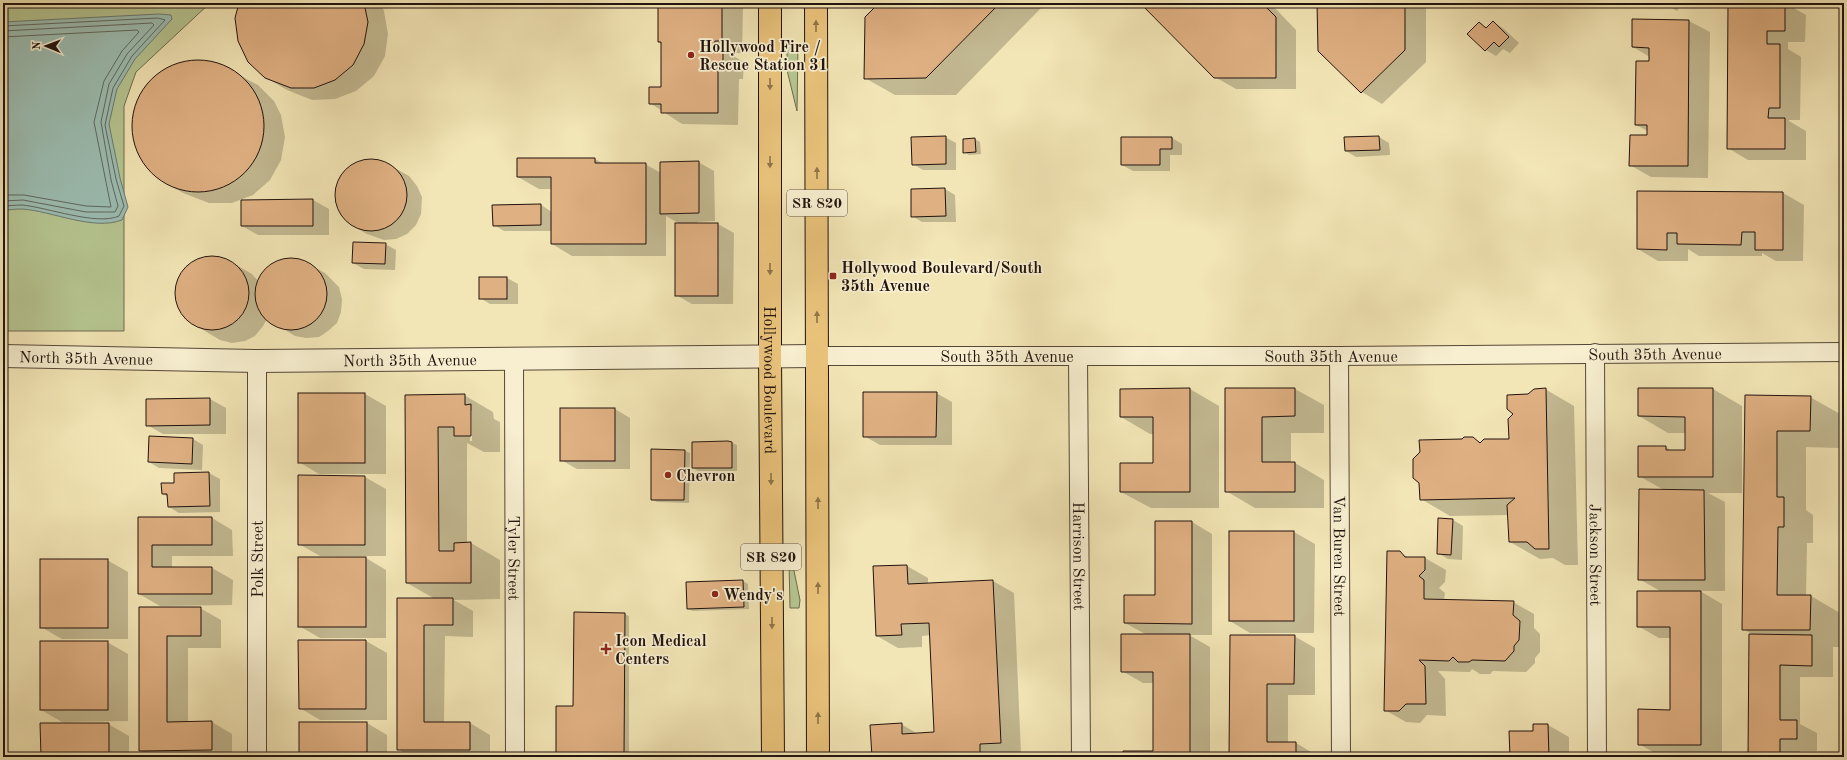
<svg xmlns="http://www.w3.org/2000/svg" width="1847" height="760" viewBox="0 0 1847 760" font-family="'Old Standard TT',serif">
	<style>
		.green { fill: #b6c692; stroke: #6c6c50 }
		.water { fill: #9cbeb3; stroke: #6b7a71 }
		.shadow { fill: #0003; fill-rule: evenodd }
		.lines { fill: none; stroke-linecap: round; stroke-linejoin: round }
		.shore { stroke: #5e6860; stroke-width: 1 }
		.building { fill: #dfb082; stroke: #21130e }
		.minor-casing { stroke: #564838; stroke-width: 20 }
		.tertiary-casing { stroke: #564838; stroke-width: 24 }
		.trunk-casing { stroke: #21130e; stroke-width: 24 }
		.minor { stroke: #f7efd0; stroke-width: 18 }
		.tertiary { stroke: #f7efd0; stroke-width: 22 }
		.trunk { stroke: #eac37b; stroke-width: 22 }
		.oneway { fill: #90744a }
		.poi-dot { fill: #8f2418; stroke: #f7efd0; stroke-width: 1.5 }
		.labels { text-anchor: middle; stroke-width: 3.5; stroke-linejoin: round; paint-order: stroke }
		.shield { fill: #f7efd0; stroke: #615548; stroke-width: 1 }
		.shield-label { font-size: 15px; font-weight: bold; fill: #21130e }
		.poi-label { font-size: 16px; font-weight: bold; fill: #21130e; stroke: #f7efd0; text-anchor: start }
		.street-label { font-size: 16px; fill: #21130e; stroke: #f7efd0 }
	</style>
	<rect width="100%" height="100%" fill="#f3e6b6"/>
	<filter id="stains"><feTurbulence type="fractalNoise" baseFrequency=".005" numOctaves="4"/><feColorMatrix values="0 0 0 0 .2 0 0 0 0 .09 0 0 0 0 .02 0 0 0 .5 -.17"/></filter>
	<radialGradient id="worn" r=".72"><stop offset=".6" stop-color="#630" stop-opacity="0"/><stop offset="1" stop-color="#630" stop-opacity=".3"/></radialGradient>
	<g class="green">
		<polygon points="3,3 210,3 136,72 124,106 124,331 3,331"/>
		<polygon points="792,43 798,46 797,111 787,70 787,44"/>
		<polygon points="789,561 792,561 800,600 799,608 790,608"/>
	</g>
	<path class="water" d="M159 14 171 15 172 19 135 59 117 89 109 124 120 178 128 207 122 220C93 231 52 211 22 209 15 209 9 210 3 210V22Z"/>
	<g class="shadow">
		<polygon points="240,3 380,3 384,11 388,34 385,56 374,76 356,91 335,99 312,100 287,90 265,77"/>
		<polygon points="659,3 734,3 743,8 742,53 735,53 735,57 744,62 743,79 739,79 738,125 682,124 650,103 662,88 662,44 659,42"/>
		<polygon points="880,3 1043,3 1043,6 956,95 895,95 865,78"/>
		<polygon points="1141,3 1270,3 1296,30 1296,89 1236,89 1215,77"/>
		<polygon points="1318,3 1426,3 1426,62 1382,104 1362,92 1319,51"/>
		<polygon points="1664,3 1682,3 1677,11"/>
		<polygon points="1729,3 1785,3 1806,15 1805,42 1788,42 1788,49 1801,57 1800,120 1789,120 1789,121 1806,131 1806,160 1748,160 1728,148"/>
		<polygon points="1689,21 1710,32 1708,178 1651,177 1630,165 1648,136 1648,131 1636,125 1650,62 1650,57 1633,47"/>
		<polygon points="1493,22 1503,28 1519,43 1510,53 1503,49 1496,56 1486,50 1479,23 1487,28"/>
		<polygon points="194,60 216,63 258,85 274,101 281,115 285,137 281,160 270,180 253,195 232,203 209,203 183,193 162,181 146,165 136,144 133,122 138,100 153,79 172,66"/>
		<polygon points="945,137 956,143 956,170 923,170 913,164"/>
		<polygon points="1379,137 1389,143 1390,155 1356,157 1346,151"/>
		<polygon points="1172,138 1182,144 1182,155 1170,155 1170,171 1133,171 1122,165"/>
		<polygon points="975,139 980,142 981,154 969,155 964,152"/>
		<polygon points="369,159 382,161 409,176 417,186 422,197 421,214 416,225 407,234 396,239 384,240 367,234 351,225 342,216 337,205 335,193 338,181 345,170 357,162"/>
		<polygon points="595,159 604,164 645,164 661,173 698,162 714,171 715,221 697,222 697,224 718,224 734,233 733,304 692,304 676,295 680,224 666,216 666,256 572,256 552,244 552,231 504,231 494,225 541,205 552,212 552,189 539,189 518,177"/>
		<polygon points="945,189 955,195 956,222 922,222 912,216"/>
		<polygon points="1638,192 1783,193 1804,205 1803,261 1776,261 1762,253 1762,256 1699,256 1688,249 1688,261 1658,261 1638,249"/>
		<polygon points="313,200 329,209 329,235 258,235 242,226 242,201"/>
		<polygon points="385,244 396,250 395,270 364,269 353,263"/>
		<polygon points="206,257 219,257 231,262 252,274 258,281 265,270 274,263 285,259 298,259 309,264 325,273 339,287 342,299 341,312 337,323 328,331 319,337 306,338 295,336 267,319 263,326 255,336 245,341 232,343 220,340 188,321 180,311 175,299 178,280 184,269 194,261"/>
		<polygon points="480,278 507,278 518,284 518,304 490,304 480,298"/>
		<polygon points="1190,389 1219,406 1219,508 1151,508 1121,492 1154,464 1154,434 1150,434 1121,417"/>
		<polygon points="1226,389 1295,389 1324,405 1324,433 1291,433 1291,463 1295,463 1324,480 1324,508 1255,508 1226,491"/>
		<polygon points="1545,389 1574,406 1578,565 1565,565 1553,558 1540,559 1510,542 1509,515 1450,516 1421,499 1462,440 1473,438 1482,443 1510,440 1529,395"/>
		<polygon points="1713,389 1742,406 1742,493 1708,493 1725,502 1725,591 1700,591 1722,604 1722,756 1660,756 1639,744 1671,711 1671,638 1659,638 1638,626 1662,592 1639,579 1664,490 1639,476 1666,447 1672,451 1686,451 1686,433 1668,433 1639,416"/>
		<polygon points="936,393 952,402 952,445 880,445 864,436"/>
		<polygon points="299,394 365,394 386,406 386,474 319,474 299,462"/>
		<path d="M464 395 493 412 494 419 500 422V452H484L467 443V543H471L500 560V599L454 600 473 611V637L445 636 444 723H470L490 735V757H411L398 749V599H435L407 583 406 396ZM470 411H472V441H470Z"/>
		<polygon points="1746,396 1810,397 1840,414 1839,448 1806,447 1806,510 1813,515 1813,543 1807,543 1806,596 1811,596 1840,613 1839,647 1833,647 1833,677 1800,677 1800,724 1817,733 1817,751 1800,751 1800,757 1749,757 1754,635 1743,629"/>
		<polygon points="210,399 226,408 226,434 163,434 147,425 147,400"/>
		<polygon points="615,409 630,418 630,469 577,469 561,460"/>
		<polygon points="193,439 203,445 202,470 159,468 149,462"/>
		<polygon points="693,443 732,443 737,445 737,471 698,471 693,468"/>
		<polygon points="685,451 690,453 689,503 657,502 652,499"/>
		<polygon points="209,473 220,479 220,512 179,513 169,507 168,497 163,494 175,484 175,474"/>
		<polygon points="299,476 365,477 386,489 386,556 320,556 299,544"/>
		<polygon points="139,518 212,518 232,530 233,556 172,556 172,568 212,568 233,580 232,605 160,606 139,594"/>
		<polygon points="1453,520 1463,526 1462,560 1448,559 1438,553"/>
		<polygon points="1192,522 1212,534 1212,635 1189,635 1210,647 1210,757 1124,757 1154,752 1154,683 1143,683 1122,671 1147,635 1125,623 1156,596"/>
		<polygon points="1294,532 1315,544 1314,633 1250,633 1230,621"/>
		<polygon points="1399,552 1409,558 1425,558 1446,570 1445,582 1439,588 1445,593 1444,600 1513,602 1534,614 1534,628 1540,634 1540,652 1535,658 1535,663 1526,672 1493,671 1490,674 1480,674 1472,669 1470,672 1438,671 1445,679 1446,716 1427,715 1420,723 1406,722 1385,710"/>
		<polygon points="366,558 386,570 386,638 320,638 299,626"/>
		<polygon points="107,560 128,572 128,639 62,639 41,627"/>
		<polygon points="907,566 928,578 928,584 993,581 1014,593 1021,754 1000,755 1000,757 873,757 901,724 918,734 935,733 931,635 922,636 922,647 898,648 877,636"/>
		<polygon points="743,581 748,584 749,609 693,611 688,609 687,583"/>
		<polygon points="140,608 200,608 221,620 221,648 188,648 188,723 212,722 232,734 232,757 152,757 140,750"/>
		<polygon points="624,614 629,616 629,757 557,757 574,707"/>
		<polygon points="1231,636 1294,636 1315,648 1315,695 1288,695 1288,743 1296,743 1316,755 1316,757 1230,757"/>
		<polygon points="299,641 366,641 387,653 387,720 320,720 300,708"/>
		<polygon points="107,642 128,654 128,721 62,722 41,710"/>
		<polygon points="367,723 387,735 387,757 300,757"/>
		<polygon points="108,724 129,736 129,757 42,757"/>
		<polygon points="1534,725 1548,725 1569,737 1569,757 1511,757 1534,732"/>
	</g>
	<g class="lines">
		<g class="shore">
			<path d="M3 26 158 18 165 20 132 56 113 88 105 125 116 179 124 206 119 216C97 226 46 207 22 205 15 205 9 206 3 206"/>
			<polyline points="3,31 152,23 154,25 127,54 109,84 101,122 111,180 118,206 115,212 86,212 23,200 3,201"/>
			<polyline points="3,37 137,30 139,32 122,51 104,81 94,122 111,207 86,206 24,195 3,195"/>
		</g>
	</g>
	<g class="building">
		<polygon points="239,3 364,3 368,22 364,44 353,65 335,80 314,88 291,88 265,78 248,62 238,41 235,18"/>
		<polygon points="658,3 722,3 722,41 715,41 714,49 723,49 723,68 718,68 718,113 661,113 661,104 649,104 649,87 661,87 661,42 658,42"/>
		<polygon points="879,3 1000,3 926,78 864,79 865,17"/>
		<polygon points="1140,3 1262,3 1276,17 1276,78 1214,78"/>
		<polygon points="1317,3 1405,3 1405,50 1361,93 1318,51"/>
		<polygon points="1728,3 1785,3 1785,31 1767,31 1767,44 1780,44 1780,108 1769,108 1768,118 1785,118 1785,149 1727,149"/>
		<polygon points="1632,19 1689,20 1688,166 1629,166 1630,135 1647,135 1647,125 1635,125 1636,61 1649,61 1649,48 1632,47"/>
		<polygon points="1493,21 1509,37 1499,47 1494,42 1485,51 1467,34 1479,22 1486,28"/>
		<circle cx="198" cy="126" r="66"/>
		<polygon points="946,136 946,164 912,165 911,137"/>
		<polygon points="1379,136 1380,150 1345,151 1344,137"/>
		<polygon points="1121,137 1172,137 1172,149 1160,149 1160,165 1121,165"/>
		<polygon points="975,138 976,152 963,153 963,139"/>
		<polygon points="517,158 595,158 595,163 646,163 646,244 551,244 551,177 517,177"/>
		<circle cx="371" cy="195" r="36"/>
		<polygon points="699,161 699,213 660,214 660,162"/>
		<polygon points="945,188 946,216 911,217 911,189"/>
		<polygon points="1637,191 1783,192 1783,250 1755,250 1755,232 1742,232 1741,245 1677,244 1677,233 1667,233 1667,250 1637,249"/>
		<polygon points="313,199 313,226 241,226 241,200"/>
		<polygon points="541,204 541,225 493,226 492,205"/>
		<rect x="675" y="223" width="43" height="73"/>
		<polygon points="353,242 386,243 385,264 352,263"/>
		<circle cx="212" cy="293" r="37"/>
		<circle cx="291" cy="294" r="36"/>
		<rect x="479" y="277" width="28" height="22"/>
		<polygon points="1190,388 1190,492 1120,492 1120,463 1153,463 1153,417 1120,417 1120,389"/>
		<polygon points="1225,388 1295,388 1295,416 1262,417 1262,462 1295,462 1295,492 1225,492"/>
		<polygon points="1546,388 1549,549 1535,549 1527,542 1509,542 1507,505 1515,498 1420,500 1419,483 1413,478 1413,459 1420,452 1419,440 1462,439 1464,437 1473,437 1480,443 1484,439 1509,439 1508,419 1513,414 1507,409 1507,395 1528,394 1534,389"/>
		<polygon points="1638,388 1713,388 1713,477 1638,477 1638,446 1666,446 1666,450 1685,450 1685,417 1638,416"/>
		<polygon points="863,392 937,392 936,437 863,437"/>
		<rect x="298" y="393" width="67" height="70"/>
		<polygon points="465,394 465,405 471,404 471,436 454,436 454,427 438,427 439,551 454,551 454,543 471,542 471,583 406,583 405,395"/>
		<polygon points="1745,395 1811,396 1810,431 1777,431 1777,497 1784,497 1784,527 1778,527 1777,595 1811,595 1810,630 1742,630"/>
		<polygon points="210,398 210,425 146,426 146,399"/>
		<rect x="560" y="408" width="55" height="53"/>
		<polygon points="149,436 193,438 192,464 148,462"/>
		<polygon points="728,441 732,442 732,468 692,468 692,442"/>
		<polygon points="651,449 685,450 684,500 651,500"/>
		<polygon points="209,472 210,506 168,507 167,494 162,494 161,483 174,483 174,473"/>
		<polygon points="298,475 365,476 365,545 298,545"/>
		<polygon points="1639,489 1704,490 1705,580 1638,580"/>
		<polygon points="138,517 212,517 212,545 152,545 152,567 212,567 212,594 138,594"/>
		<polygon points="1438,518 1453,519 1451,555 1437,554"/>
		<polygon points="1155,521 1192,521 1192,624 1124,623 1124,595 1155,595"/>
		<rect x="1229" y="531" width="65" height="90"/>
		<polygon points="1387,551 1400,551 1405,557 1425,557 1425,570 1419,576 1424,580 1424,599 1514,601 1513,615 1520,621 1519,640 1514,646 1514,651 1505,661 1472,660 1469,662 1458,662 1453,657 1449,661 1419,660 1425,666 1426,704 1406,704 1399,711 1384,711"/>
		<rect x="298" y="557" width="68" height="70"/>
		<rect x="40" y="559" width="68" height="69"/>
		<polygon points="907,565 908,584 993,580 1001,743 980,744 980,757 872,757 870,725 902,723 902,734 934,732 929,623 901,624 902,635 876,636 873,566"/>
		<polygon points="743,580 744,607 687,609 686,582"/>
		<polygon points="1637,591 1701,591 1701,745 1638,745 1638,709 1670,710 1670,627 1637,627"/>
		<polygon points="397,598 453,598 453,625 424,625 424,722 470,722 470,750 397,750"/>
		<polygon points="139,607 201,607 201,636 167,636 167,722 212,721 212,750 139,751"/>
		<polygon points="574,612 625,613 624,757 556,757 556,706 573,706"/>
		<polygon points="1121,634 1190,634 1190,757 1123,757 1123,751 1153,751 1153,672 1121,672"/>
		<polygon points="1749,634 1812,635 1812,666 1780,665 1780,720 1797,720 1797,739 1780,739 1780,757 1748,757"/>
		<polygon points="1230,635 1295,635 1294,684 1267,684 1267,742 1296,742 1296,757 1229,757"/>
		<polygon points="298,640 366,640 366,709 299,709"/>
		<rect x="40" y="641" width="68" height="69"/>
		<rect x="299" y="722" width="68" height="35"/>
		<polygon points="40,723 109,723 109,757 41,757"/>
		<polygon points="1533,724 1548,724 1549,757 1510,757 1509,731 1533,731"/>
	</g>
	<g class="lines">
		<defs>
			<g id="minor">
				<path id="s1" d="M1595 353 1597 757"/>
				<path id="s2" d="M817 356H1339L1844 352"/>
				<path id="s3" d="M1078 356 1081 757"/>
				<path id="s4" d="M1339 356 1341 757"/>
				<path id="s5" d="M514 359 515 757"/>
				<polyline points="257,361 257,757"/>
			</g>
			<g id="tertiary">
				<path id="s6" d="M3 356 257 361 817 356"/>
			</g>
			<g id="trunk">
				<path id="s7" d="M770 3V356L773 757"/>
				<polyline points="816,3 818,757"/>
			</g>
		</defs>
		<use href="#minor" class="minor-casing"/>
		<use href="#tertiary" class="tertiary-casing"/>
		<use href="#trunk" class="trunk-casing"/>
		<use href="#minor" class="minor"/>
		<use href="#tertiary" class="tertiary"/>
		<use href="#trunk" class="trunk"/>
	</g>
	<defs><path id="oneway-solid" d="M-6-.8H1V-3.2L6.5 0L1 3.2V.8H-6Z"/></defs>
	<g class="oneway">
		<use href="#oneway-solid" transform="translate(816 26) rotate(-90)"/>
		<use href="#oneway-solid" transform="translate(770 84) rotate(90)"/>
		<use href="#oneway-solid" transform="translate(770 162) rotate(90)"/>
		<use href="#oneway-solid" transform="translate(817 173) rotate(-90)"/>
		<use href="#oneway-solid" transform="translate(770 269) rotate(90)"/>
		<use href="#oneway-solid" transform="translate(817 317) rotate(-90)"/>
		<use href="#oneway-solid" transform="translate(771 479) rotate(90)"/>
		<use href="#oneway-solid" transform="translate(818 503) rotate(-90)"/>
		<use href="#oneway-solid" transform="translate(818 588) rotate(-90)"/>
		<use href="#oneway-solid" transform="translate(772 623) rotate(90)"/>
		<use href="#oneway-solid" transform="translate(818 718) rotate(-90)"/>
	</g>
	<g class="poi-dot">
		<circle cx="691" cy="55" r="4"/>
		<rect x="829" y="272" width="8" height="8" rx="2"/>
		<circle cx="668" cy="475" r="4"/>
		<circle cx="715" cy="594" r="4"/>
		<path d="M604 643h4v4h4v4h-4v4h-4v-4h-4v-4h4z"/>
	</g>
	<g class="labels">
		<g class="shield">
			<rect x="787" y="190" width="60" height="26" rx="3"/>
			<rect x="741" y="544" width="60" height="26" rx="3"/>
		</g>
		<g class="shield-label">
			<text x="817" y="208">SR 820</text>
			<text x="771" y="562">SR 820</text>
		</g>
		<g class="poi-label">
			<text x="699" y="52">Hollywood Fire /<tspan x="699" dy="18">Rescue Station 31</tspan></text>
			<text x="841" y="273">Hollywood Boulevard/South<tspan x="841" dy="18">35th Avenue</tspan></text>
			<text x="676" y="481">Chevron</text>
			<text x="723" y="600">Wendy's</text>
			<text x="615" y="646">Icon Medical<tspan x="615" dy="18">Centers</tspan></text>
		</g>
		<g class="street-label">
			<text dy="6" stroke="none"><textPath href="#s2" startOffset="838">South 35th Avenue</textPath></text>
			<text dy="6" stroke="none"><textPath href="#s2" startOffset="514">South 35th Avenue</textPath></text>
			<text dy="6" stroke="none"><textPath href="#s2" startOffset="190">South 35th Avenue</textPath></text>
			<text dy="6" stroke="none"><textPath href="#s6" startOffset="83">North 35th Avenue</textPath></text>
			<text dy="6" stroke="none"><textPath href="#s6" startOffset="407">North 35th Avenue</textPath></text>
			<text dy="6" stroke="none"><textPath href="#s7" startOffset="377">Hollywood Boulevard</textPath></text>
			<text dy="6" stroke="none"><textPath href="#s1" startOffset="202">Jackson Street</textPath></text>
			<text dy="6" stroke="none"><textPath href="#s3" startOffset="200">Harrison Street</textPath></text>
			<text dy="6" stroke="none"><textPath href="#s4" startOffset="200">Van Buren Street</textPath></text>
			<text dy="6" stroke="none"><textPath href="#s5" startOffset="199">Tyler Street</textPath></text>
			<text transform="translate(257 559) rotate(-90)" y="6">Polk Street</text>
		</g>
	</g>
	<rect width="1847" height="760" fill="none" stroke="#f3e6b6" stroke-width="16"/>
	<rect x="4" y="4" width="1839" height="752" fill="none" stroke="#21130e" stroke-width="2"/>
	<rect x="8" y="8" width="1831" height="744" fill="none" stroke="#21130e"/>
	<g transform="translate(46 46) rotate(271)" stroke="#f7efd0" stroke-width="3" paint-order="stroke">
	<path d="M0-3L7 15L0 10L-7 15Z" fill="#21130e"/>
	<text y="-6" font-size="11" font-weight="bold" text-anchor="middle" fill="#21130e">N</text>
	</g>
	<rect width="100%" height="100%" filter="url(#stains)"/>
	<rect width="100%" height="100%" fill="url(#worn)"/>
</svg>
